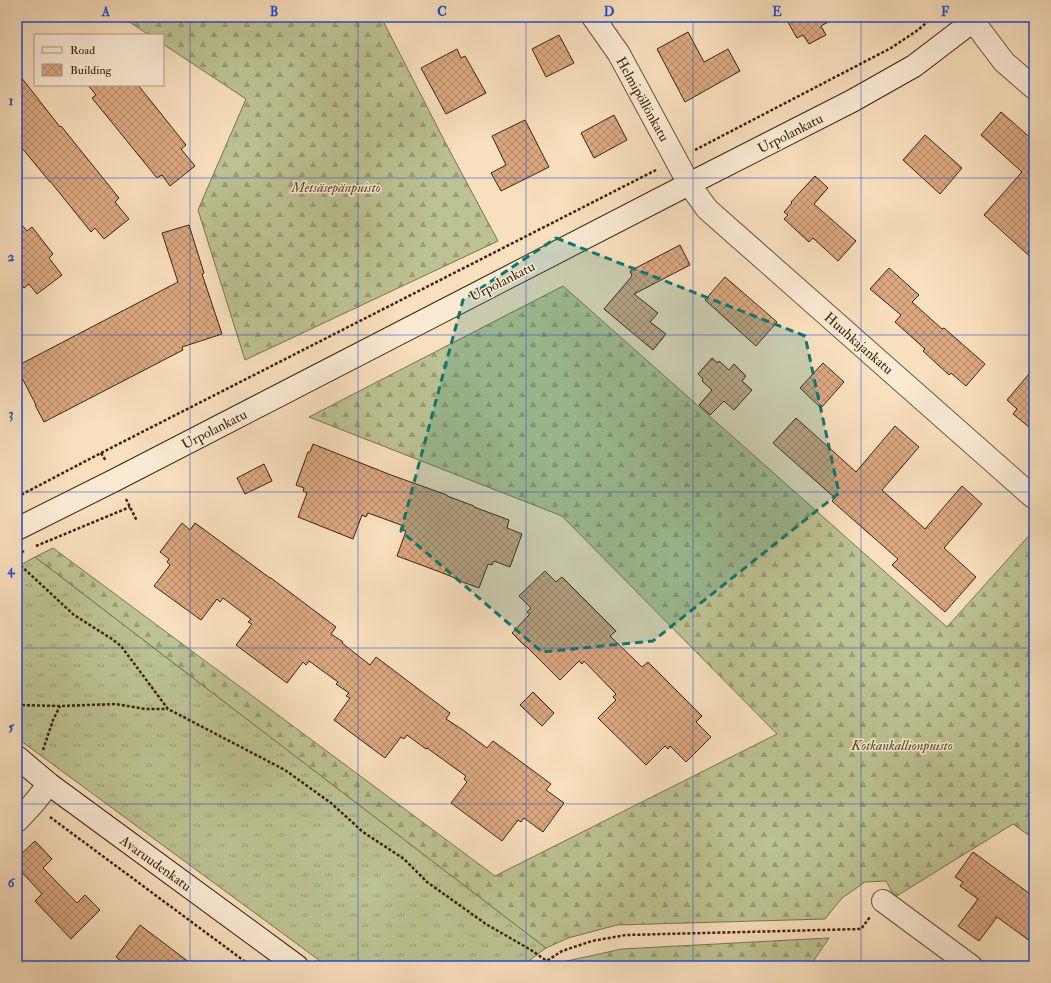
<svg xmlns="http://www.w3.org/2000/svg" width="1051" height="983" viewBox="0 0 1051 983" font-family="'IM FELL Double Pica',serif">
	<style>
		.grass { fill: url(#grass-tufts); stroke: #7b744d }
		.forest { fill: url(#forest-firs); stroke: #7b744d }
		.building { fill: url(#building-cross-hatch); stroke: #3a2508 }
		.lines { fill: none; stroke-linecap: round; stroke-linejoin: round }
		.street-casing { stroke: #6a5435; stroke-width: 24 }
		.secondary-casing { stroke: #3a2508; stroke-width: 24 }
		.path { stroke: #3a2508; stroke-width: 2.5; stroke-dasharray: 3 2; stroke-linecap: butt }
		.street { stroke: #faead4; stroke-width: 22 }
		.secondary { stroke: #faead4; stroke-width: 22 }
		.marked { fill: #0f766e; fill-opacity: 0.2; stroke: #0f766e; stroke-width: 3; stroke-dasharray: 8 5; stroke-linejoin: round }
		.grid { fill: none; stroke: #1d4ed8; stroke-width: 1; stroke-opacity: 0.55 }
		.labels { text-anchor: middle; stroke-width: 3; stroke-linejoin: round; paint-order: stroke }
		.street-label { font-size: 14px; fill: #3a2508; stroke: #faead4 }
		.park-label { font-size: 14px; font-style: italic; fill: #5a4c2a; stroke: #faead4 }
		.neatline { fill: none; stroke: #1d4ed8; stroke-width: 1.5 }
		.grid-label { font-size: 13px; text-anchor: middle; font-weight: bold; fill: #1d4ed8 }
	</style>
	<defs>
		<pattern id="grass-tufts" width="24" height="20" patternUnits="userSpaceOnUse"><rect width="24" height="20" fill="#bcc292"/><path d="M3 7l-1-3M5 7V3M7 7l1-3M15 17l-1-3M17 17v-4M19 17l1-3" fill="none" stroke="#9a9d75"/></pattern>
		<pattern id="forest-firs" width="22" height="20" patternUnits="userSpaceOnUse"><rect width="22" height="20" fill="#bcc292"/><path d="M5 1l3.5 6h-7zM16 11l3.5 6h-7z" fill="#9a9d75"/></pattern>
		<pattern id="building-cross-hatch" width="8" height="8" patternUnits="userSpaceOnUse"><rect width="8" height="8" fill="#dba881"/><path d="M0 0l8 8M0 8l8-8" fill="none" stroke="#b38968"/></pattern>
	</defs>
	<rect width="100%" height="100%" fill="#f8dfbd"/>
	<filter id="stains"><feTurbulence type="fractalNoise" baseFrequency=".005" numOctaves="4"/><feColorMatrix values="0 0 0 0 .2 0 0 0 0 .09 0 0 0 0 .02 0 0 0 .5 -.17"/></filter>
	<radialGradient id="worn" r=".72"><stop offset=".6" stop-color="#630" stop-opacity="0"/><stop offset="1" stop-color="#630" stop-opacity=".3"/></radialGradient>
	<polygon class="grass" points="35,557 546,948 522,966 327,966 17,738 17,567"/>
	<g class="forest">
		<polygon points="122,17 381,17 445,142 498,241 245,360 198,210 246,99 163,44 163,35 149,35"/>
		<polygon points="563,286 947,627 1034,530 1034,839 1013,824 895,897 886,881 865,882 842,898 825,919 617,925 568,938 546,948 35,557 53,548 495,876 777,734 562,516 309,417"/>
		<polygon points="829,938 810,966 560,966 567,961 622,949"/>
	</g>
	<g class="building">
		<polygon points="785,17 837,17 821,26 826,35 809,44 803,35 797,38"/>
		<polygon points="688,32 704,62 728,49 740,71 685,102 657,49"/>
		<polygon points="559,35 574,63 546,77 532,49"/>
		<polygon points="457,49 461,58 465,56 486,93 446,114 421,68"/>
		<polygon points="17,72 60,127 61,126 119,198 115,202 129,219 104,239 95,228 91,232 50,181 50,182 17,142"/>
		<polygon points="88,85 138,85 186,145 181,149 195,166 170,186 162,175 157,178 92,98 96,95"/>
		<polygon points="1001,112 1034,141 1034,260 984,215 1022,172 981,135"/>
		<polygon points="614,115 627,140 594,158 581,133"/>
		<polygon points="525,120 549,167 501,191 491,173 506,165 492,136"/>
		<polygon points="925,135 962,168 940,194 903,160"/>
		<polygon points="815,176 828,188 814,204 856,241 838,261 813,238 809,242 784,219 788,215 784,212 792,203 791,202"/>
		<polygon points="17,219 27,231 32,227 53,254 49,258 62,275 37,294 29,284 24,288 17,278"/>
		<polygon points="189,225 204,273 202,274 222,334 182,347 183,350 44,422 35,405 36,405 17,368 17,366 178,282 162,233"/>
		<polygon points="680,245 690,265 634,294 658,313 650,322 666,334 653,350 604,309 632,276 630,271"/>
		<polygon points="889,268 919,295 912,302 942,329 944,328 985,364 966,386 951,373 949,375 923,351 925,349 895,322 901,315 870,289"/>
		<polygon points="725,277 777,322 756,346 705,300"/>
		<polygon points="712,358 718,363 719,361 729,370 734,364 746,376 742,381 752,390 734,410 724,401 710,415 699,405 712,390 702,381 703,379 698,374"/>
		<polygon points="823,363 844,382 821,408 800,388"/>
		<polygon points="1034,368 1034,431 1013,414 1017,409 1007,400"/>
		<polygon points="796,418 856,472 895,426 919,447 882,490 925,529 962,486 982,504 944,548 976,577 945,612 892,565 898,559 832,501 835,498 773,443"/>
		<polygon points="313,444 391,475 447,495 447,496 474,506 474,507 509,520 507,528 522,534 510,567 494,561 492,565 488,564 479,588 460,581 460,580 440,572 397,556 406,531 403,530 404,526 368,513 366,517 362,515 353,539 298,517 307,493 303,491 304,488 296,485 308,452 310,452"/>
		<polygon points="264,464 272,481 245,494 237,478"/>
		<polygon points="182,523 190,530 195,523 270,578 271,578 336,627 331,634 343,642 342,643 370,665 376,657 450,713 446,719 463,730 487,748 493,741 551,784 546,790 564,803 543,832 524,818 521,822 518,820 502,841 451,803 467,782 464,779 466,776 427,748 426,749 407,735 404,739 401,737 385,758 334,720 350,698 346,696 349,693 336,684 338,682 309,661 306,665 303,662 287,683 236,645 252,624 248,622 251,619 223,598 220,602 217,599 201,620 154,586 170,565 167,562 169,559 160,552"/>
		<polygon points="545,571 556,582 562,577 616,631 610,636 642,667 648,662 702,716 696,722 711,737 686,762 670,746 668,749 665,746 646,765 598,718 616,700 613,697 616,694 584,661 582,664 579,661 560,680 527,647 526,647 512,633 530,614 527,612 531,608 519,596"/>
		<polygon points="533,692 554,713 542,726 520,705"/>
		<polygon points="35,841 52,859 43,868 77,903 85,895 100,910 71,939 35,901 42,894 17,867 17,858"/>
		<polygon points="973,852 1034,897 1034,944 997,917 979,941 958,926 978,899 960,886 963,882 955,877"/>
		<polygon points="140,925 194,966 127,966 116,957"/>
	</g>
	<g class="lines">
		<defs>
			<g id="street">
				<polyline points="593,17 619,54 689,184 707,209 1033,497"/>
				<polyline points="970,17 1004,62 1034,88"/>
				<polyline points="17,821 33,804 49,784"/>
				<polyline points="883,901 971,966"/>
			</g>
			<g id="secondary">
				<polyline points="17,529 115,480 689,184 852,101 914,66 973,21 977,17"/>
				<polyline points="17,757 49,784 297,966"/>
			</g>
		</defs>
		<use href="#street" class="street-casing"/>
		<use href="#secondary" class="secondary-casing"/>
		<g class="path">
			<polyline points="695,150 891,48 918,30 933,17"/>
			<polyline points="101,453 106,461"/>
			<polyline points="17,497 101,453 656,170"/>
			<polyline points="126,499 137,521"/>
			<polyline points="36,546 130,507"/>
			<polyline points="17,555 24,551"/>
			<polyline points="17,562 74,615 112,639 121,646 168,709 285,770 331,803 363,832 404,859 427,882 486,924 531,950 554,966"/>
			<polyline points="17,705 60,706 116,704 145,709 168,709"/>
			<polyline points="43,750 53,720 60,706"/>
			<polyline points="50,817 251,966"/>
			<polyline points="539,966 562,951 592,941 626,935 861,929 870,917"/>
		</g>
		<use href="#street" class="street"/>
		<use href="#secondary" class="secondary"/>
	</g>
	<path class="marked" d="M556 238 805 336 839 493 653 641 542 652 401 531 463 300Z"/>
	<path class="grid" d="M190 17V966M358 17V966M526 17V966M693 17V966M861 17V966M17 178H1034M17 335H1034M17 492H1034M17 648H1034M17 804H1034"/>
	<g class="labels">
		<g class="street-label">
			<text transform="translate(643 99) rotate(61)" y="5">Helmipöllönkatu</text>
			<text transform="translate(790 133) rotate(-27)" y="5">Urpolankatu</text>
			<text transform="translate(502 281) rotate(-27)" y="5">Urpolankatu</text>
			<text transform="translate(859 343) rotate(41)" y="5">Huuhkajankatu</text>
			<text transform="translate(214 429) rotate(-27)" y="5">Urpolankatu</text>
			<text transform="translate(156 863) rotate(36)" y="5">Avaruudenkatu</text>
		</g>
		<g class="park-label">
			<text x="336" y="192">Metsäsepänpuisto</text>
			<text x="902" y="750">Kotkankallionpuisto</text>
		</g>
	</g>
	<rect width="1051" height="983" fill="none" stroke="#f8dfbd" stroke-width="44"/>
	<rect x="34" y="34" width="130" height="52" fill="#faead4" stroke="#ad9b82"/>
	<rect x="42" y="47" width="20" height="6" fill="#faead4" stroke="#ad9b82"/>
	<text x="70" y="54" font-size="12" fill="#3a2508">Road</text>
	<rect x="42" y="64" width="20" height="12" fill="url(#building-cross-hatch)" stroke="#ad9b82"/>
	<text x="70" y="74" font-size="12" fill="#3a2508">Building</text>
	<rect x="22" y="22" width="1007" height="939" class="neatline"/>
	<g class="grid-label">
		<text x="106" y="16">A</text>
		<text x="274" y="16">B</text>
		<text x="442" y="16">C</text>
		<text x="609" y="16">D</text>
		<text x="777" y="16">E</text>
		<text x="945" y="16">F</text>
		<text x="11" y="105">1</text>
		<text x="11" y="261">2</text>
		<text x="11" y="418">3</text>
		<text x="11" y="574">4</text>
		<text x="11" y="731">5</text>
		<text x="11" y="887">6</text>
	</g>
	<rect width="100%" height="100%" filter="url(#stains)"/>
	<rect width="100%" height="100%" fill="url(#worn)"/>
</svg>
